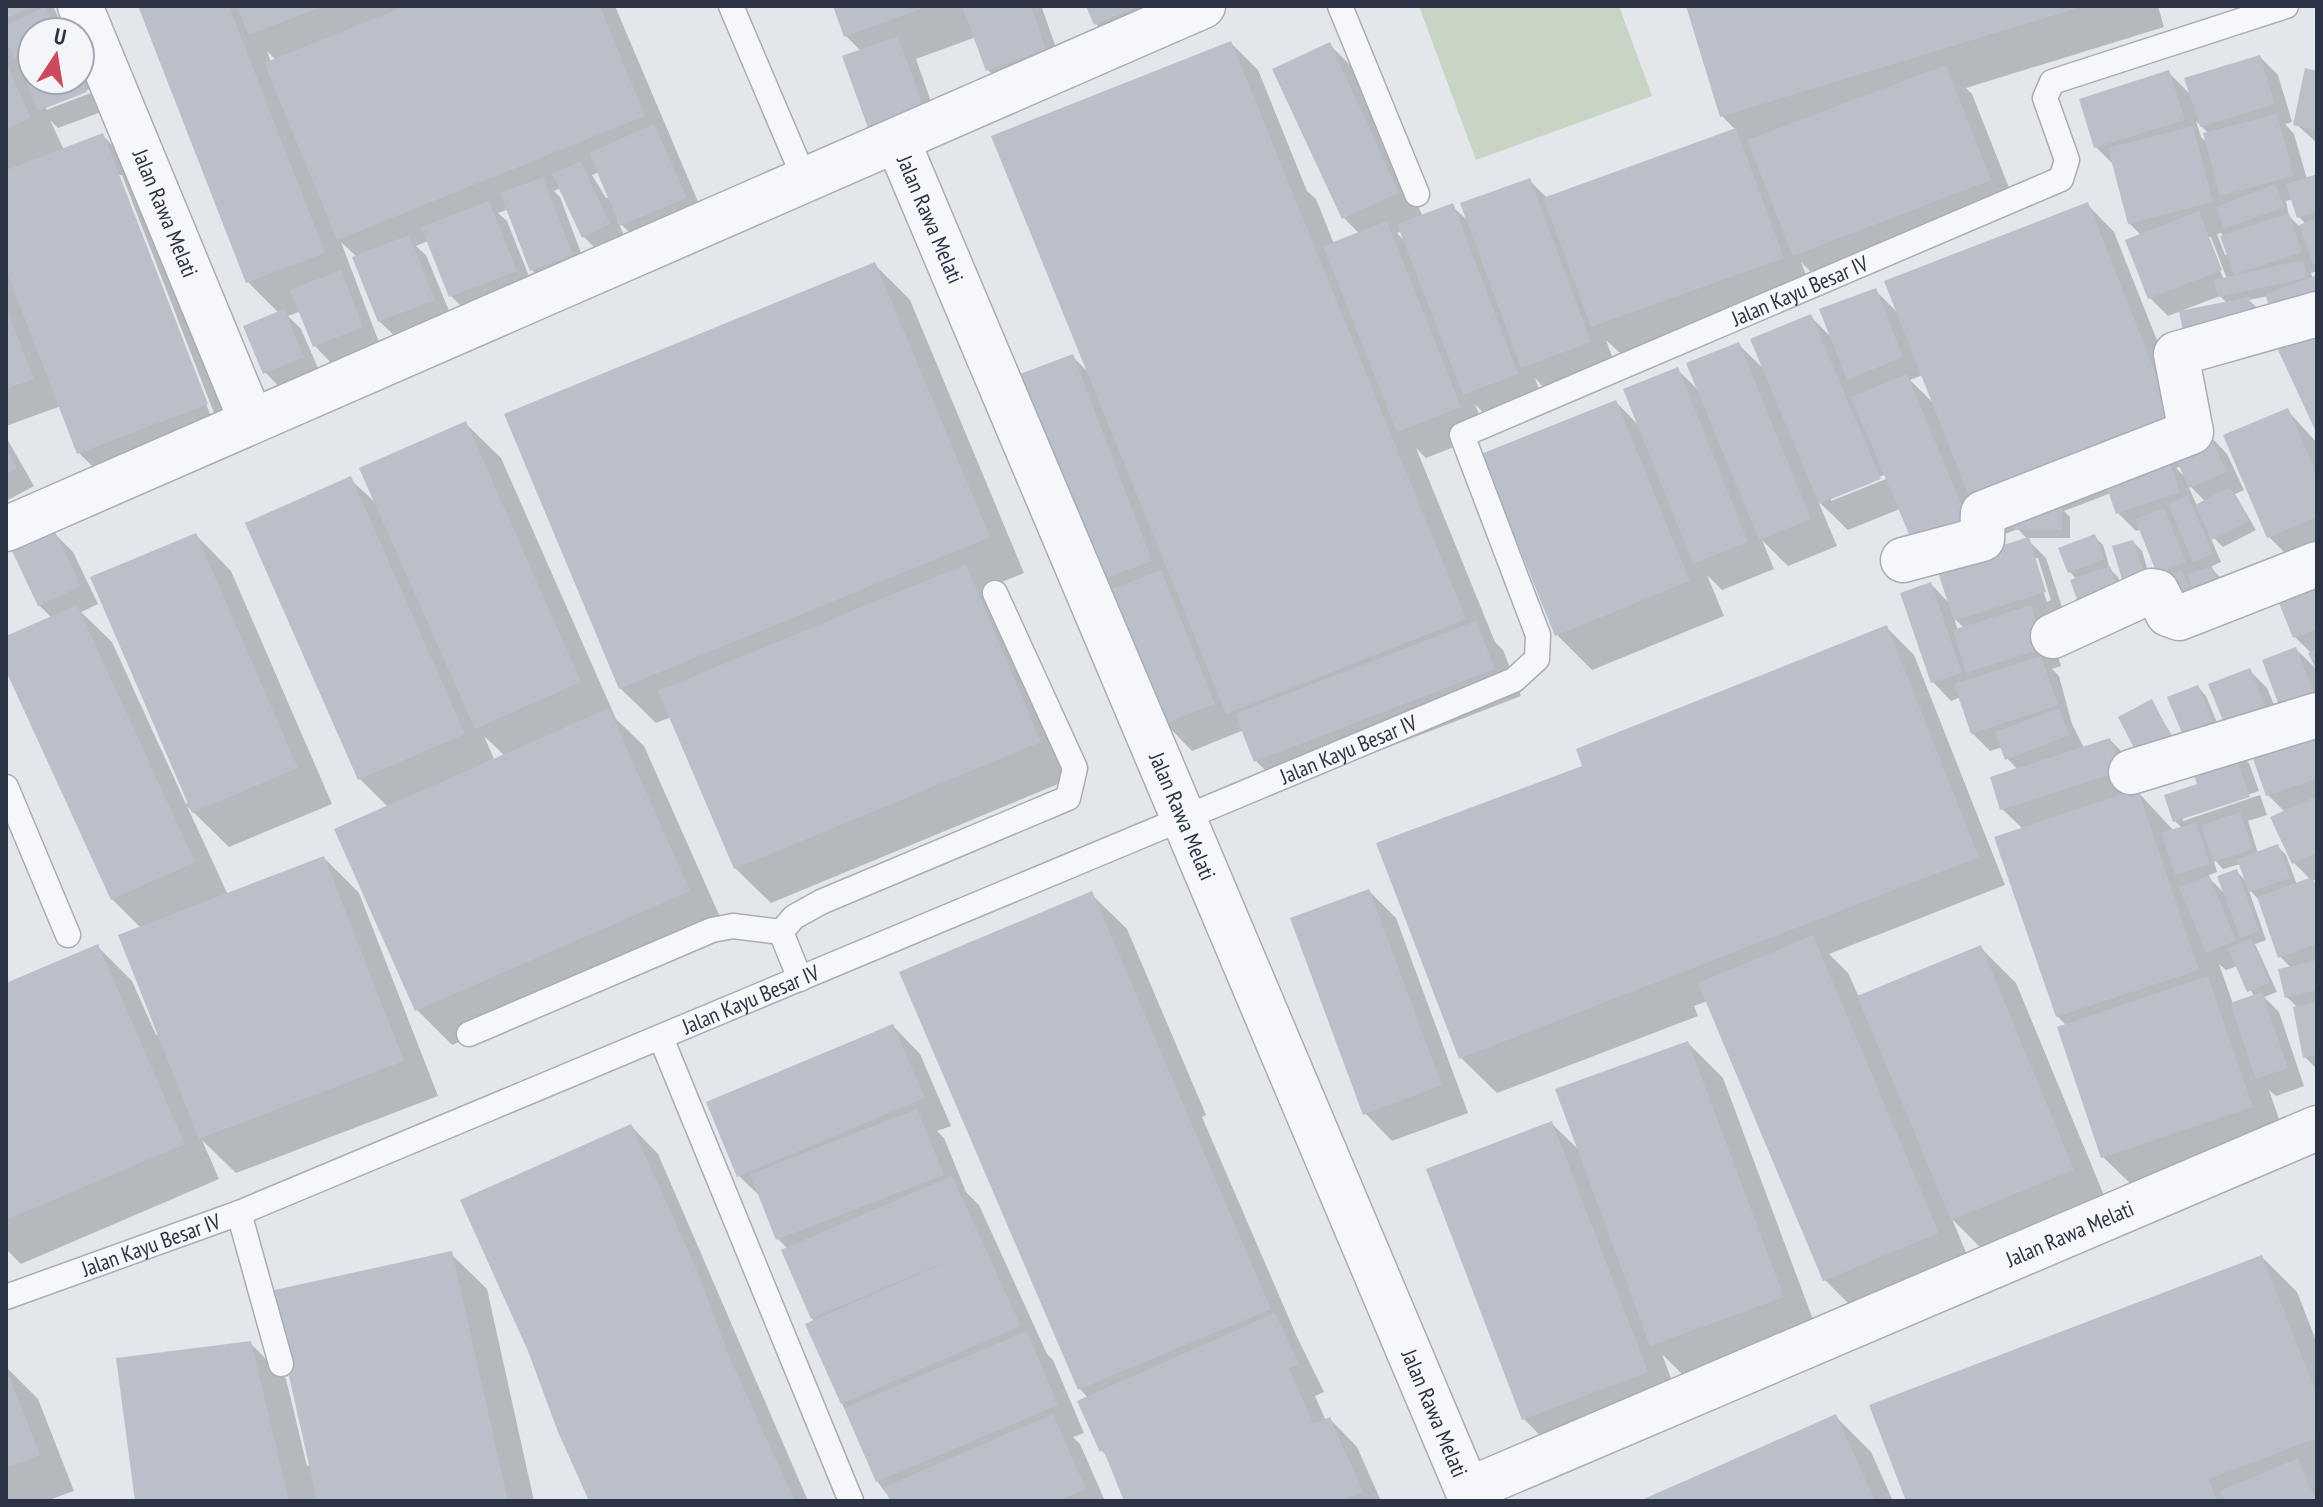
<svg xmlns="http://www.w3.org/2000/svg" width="2323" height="1507" viewBox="0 0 2323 1507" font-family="'PT Sans Narrow',sans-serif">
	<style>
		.green { fill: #c8d5c4 }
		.shadow { fill: #0003; fill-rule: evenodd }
		.building { fill: #babfc9 }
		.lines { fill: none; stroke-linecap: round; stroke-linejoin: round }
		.lane-casing { stroke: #a8adb6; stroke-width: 27 }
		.street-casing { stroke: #a8adb6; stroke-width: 47 }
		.lane { stroke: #f6f7fa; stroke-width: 24 }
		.street { stroke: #f6f7fa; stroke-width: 44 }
		.labels { text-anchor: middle; stroke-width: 8; stroke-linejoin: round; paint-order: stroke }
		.street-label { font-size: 22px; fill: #2b3344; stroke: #f3f5f9 }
	</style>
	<rect width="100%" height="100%" fill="#e3e6eb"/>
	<polygon class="green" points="1419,6 1619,6 1652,96 1476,160"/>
	<g class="shadow">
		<path d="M6 6H53L65 32H32V80H80V64L89 73 95 87 46 106V110L96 91 104 111 58 128 50 120 64 150 103 136 138 171 242 439 114 488 79 453 61 406 6 426ZM118 175H122L214 413 210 414Z"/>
		<path d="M140 6H615L704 216 640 243 617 220 627 242 602 255 583 236 561 188 554 191 560 197 589 274 550 288 532 270 509 209 498 213 507 221 534 289 469 314 451 296 428 241 416 246 426 255 452 318 398 339 379 321 357 257 341 242 380 345 332 364 314 345 301 311 288 316 301 329 321 375 283 391 265 372 279 313 248 282ZM267 51 276 60 271 62ZM599 172 610 197 606 198 592 175Z"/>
		<polygon points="835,6 1047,6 1042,8 1063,68 1006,88 988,70 976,37 916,59 940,127 888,145 870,126 861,51 846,36"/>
		<polygon points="1088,6 1152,6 1114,42 1096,24"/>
		<path d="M1688 6H2158L2164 27 1966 88 1972 94 2017 208 1821 282 1801 262 1810 285 1620 353 1606 340 1617 370 1550 394 1535 378 1543 401 1491 421 1475 404 1487 434 1426 458 1416 448 1495 642 1503 650 1521 696 1283 788 1256 761 1244 730 1192 751 1165 723 1113 590 1102 579 1072 356 1090 374 1231 43 1258 70 1307 191 1316 199 1334 244 1360 234 1344 218 1330 45 1357 72 1423 217 1452 206 1469 222 1529 180 1548 199 1736 130 1722 116ZM1402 231 1407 244 1397 233Z"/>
		<path d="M2260 57 2278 75 2292 122 2285 124 2294 134 2307 179 2317 176V271L2311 273 2313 279 2317 277V429L2280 351 2297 343 2278 324 2268 296 2249 300 2266 317 2273 348 2206 362 2188 344 2181 311 2168 316 2150 298 2127 241 2142 236 2129 223 2115 166 2096 147 2081 100 2169 73 2192 96 2187 79ZM2196 121 2209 134 2205 135 2208 143 2201 137ZM2293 199 2299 217 2306 224 2300 227 2289 216 2286 201ZM2222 233 2229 254 2225 255 2217 234ZM2206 237H2211L2227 279 2224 280ZM2220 296 2227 303 2184 312 2183 310Z"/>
		<polygon points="2317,73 2317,143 2296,124"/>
		<path d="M2087 204 2114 232 2197 441 2209 435 2227 454 2244 490 2235 494 2256 530 2223 547 2208 532 2221 562 2210 567 2220 577 2231 606 2187 618 2141 529 2136 531 2118 513 2111 493 2064 511 2070 517V538H2026L2046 558 2063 610 2040 617 2048 626 2061 666 2052 669 2059 676 2072 724 2084 748 2110 740 2128 758 2136 790 2174 831 2182 828 2175 821 2231 745 2249 763 2259 791 2183 817V821L2260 795 2267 815 2248 821 2258 853 2277 846 2286 855 2297 885 2311 880 2294 863 2285 812 2268 795 2300 725 2296 649 2317 670V879L2313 881 2317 885V1069L2305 1057 2298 1008 2287 997 2291 968 2280 956 2260 901 2248 888 2266 940 2255 944 2277 992 2264 997 2279 1012 2304 1086 2276 1096 2269 1090 2287 1142 2139 1192 2103 1157 2067 1026 2057 1016 2023 829 2002 809 2018 770 2007 758 2003 747 1990 751 1972 733 1961 697 1951 701 1933 682 1902 594 1931 584 1951 605 1940 570 1900 509 1848 530 1818 501 1837 546 1788 566 1762 540 1774 569 1722 590 1707 575 1724 616 1592 670 1557 635 1616 402 1640 427 1677 369 1701 393 1738 344 1765 370 1811 317 1833 339 1875 290 1899 314ZM1923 375 1935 405 1910 380ZM2182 466 2188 480 2176 468ZM1889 473 1891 477 1831 501V497ZM2187 483 2206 502 2197 506ZM2018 529 2028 540 1995 550 2002 535ZM2033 558H2038L2051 600 2047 602ZM1954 618 1965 629 1958 631ZM2213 858 2223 869 2241 864 2248 883 2236 871 2227 896 2207 876 2217 872ZM2219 964 2226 970 2238 966 2254 996 2233 1004Z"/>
		<polygon points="875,265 910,300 1024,573 987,588 1075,777 771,903 735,868 671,717 656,723 620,688"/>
		<polygon points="2288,411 2317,443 2317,555 2296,564 2269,537"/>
		<path d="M465 423 501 458 616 719 644 746 724 926 452 1045 417 1010 388 807 360 779 350 479 379 506ZM484 736 505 756 495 761Z"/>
		<polygon points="6,437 34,486 6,501"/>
		<polygon points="55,534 73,552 98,604 81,612 112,642 186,804 189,802 196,535 231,571 332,804 229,847 187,806 228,895 324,858 359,893 438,1096 236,1173 202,1140 219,1179 21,1264 6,1249 6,985 97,946 132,981 156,1035 160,1034 141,928 112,899 6,667 6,638 52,618 39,605"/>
		<polygon points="2094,536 2103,545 2110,569 2118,577 2127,603 2077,580 2070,572"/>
		<polygon points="2133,542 2142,551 2153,588 2134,593"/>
		<polygon points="2317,570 2317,667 2312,654 2295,637"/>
		<polygon points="1887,628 1914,655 2005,885 1829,954 1848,973 1859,997 1980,947 2016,983 2108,1205 1988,1255 1952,1219 1973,1269 1860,1315 1825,1280 1708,1001 1694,1006 1698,1016 1497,1093 1461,1058 1581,768"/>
		<polygon points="2249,670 2267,688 2282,724 2243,740"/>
		<polygon points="2198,687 2206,696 2220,730 2192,740 2184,732"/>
		<polygon points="2151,702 2178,745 2139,752"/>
		<polygon points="1369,891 1396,918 1468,1113 1392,1141 1365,1113"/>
		<polygon points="1091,894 1127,929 1206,1115 1202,1117 1297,1337 1324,1392 1315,1396 1326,1421 1330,1419 1357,1447 1381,1501 1127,1501 1109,1458 1101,1450 1088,1398 1080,1389"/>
		<polygon points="893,1026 920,1054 951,1126 937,1131 944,1138 966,1192 979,1205 1047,1354 1053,1360 1084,1433 1073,1437 1080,1444 1105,1501 892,1501 877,1481 842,1403 788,1249 778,1239 763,1199 739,1176"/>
		<polygon points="1688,1043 1723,1078 1818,1333 1688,1380 1662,1354 1682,1408 1559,1455 1524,1419 1428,1170 1551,1123 1581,1152"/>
		<polygon points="631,1126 658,1154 808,1501 591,1501"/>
		<polygon points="451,1254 487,1289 534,1501 137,1501 250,1343 286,1379 307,1466 311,1465"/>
		<polygon points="2262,1257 2297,1292 2317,1343 2317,1501 1908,1501"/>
		<polygon points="6,1367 38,1399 74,1491 46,1501 6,1501"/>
		<polygon points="1836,1417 1871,1452 1893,1501 1644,1501"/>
	</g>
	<g class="building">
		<polygon points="6,6 34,6 6,19"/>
		<polygon points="138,6 229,6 325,253 246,283"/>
		<polygon points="237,6 324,6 248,35"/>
		<polygon points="405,6 600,6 645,116 337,240 264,63"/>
		<polygon points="833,6 929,6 844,37"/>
		<polygon points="962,6 1031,6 1046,50 986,71"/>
		<polygon points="1086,6 1141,6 1094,25"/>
		<polygon points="1686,6 2081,6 2081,7 1720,117"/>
		<polygon points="45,7 57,32 32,32 32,50 14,58 6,41 6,25"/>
		<polygon points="898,36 924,108 868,128 842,56"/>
		<polygon points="1231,41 1466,619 1226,714 991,136"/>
		<polygon points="1330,42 1399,193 1342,219 1272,69"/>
		<polygon points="2260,55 2275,104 2200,127 2184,78"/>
		<polygon points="6,63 31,118 6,129"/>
		<polygon points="1946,65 1991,180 1793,256 1747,140"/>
		<polygon points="32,68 32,80 82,80 87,92 38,111 22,71"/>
		<polygon points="2305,68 2317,71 2317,130 2293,125"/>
		<polygon points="2169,70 2185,120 2094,148 2079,99"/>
		<polygon points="2277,114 2294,176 2220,196 2203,133"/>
		<polygon points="654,124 687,198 620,226 589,153"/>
		<polygon points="2193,126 2213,202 2128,224 2108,148"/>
		<polygon points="1736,128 1784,258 1591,327 1543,198"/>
		<polygon points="103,133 208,404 77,454 6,270 6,170"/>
		<polygon points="581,161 610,224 582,238 552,174"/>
		<polygon points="2317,174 2317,212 2297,218 2286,184"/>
		<polygon points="543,177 573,255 530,271 500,193"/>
		<polygon points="1530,178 1591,342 1521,368 1460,203"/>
		<polygon points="2275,184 2284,207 2224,229 2216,207"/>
		<polygon points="489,201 517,271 449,297 421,227"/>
		<polygon points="2088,202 2178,430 1974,509 1884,281"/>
		<polygon points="1453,203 1518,374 1463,395 1397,224"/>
		<polygon points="2199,211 2222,270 2148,299 2125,240"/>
		<polygon points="2289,213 2302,252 2234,275 2220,236"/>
		<polygon points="2317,218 2317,266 2314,267 2299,225"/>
		<polygon points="1387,221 1461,407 1397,432 1323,246"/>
		<polygon points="409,235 435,300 378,322 352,257"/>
		<polygon points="2303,260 2307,278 2218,297 2214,280"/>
		<polygon points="875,262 990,537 619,689 504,414"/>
		<polygon points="341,270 363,327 313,347 290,290"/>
		<polygon points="2317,275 2317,310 2276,325 2265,294"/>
		<polygon points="1876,288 1903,357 1847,380 1819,309"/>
		<polygon points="2249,297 2256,331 2186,345 2179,311"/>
		<polygon points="6,307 34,379 6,389"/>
		<polygon points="284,309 304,357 263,374 243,326"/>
		<polygon points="1811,314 1881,479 1819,504 1750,339"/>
		<polygon points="2317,332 2317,434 2278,350"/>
		<polygon points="1739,342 1811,519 1759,540 1686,363"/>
		<polygon points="1073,354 1152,561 1100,580 1020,374"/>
		<polygon points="1678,367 1748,542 1693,564 1623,389"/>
		<polygon points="1907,374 1970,525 1915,548 1851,397"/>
		<polygon points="1616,400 1690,581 1555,636 1481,454"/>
		<polygon points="2288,408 2317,475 2317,517 2267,538 2223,435"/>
		<polygon points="466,421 581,682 475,729 359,468"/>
		<polygon points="2209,433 2227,472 2189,488 2172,450"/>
		<polygon points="6,448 17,468 6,474"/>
		<polygon points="2168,457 2180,492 2116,514 2104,479"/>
		<polygon points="351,476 465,734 358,780 245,523"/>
		<polygon points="2230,487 2249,521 2212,540 2195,505"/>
		<polygon points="2188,495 2213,554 2193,562 2168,504"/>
		<polygon points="2016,506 2062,506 2062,530 2015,530"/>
		<polygon points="2164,508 2186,562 2157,574 2135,519"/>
		<polygon points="55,532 81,586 38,606 12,551"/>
		<polygon points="196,533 298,768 192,813 90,577"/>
		<polygon points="2095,534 2104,559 2068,573 2058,548"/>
		<polygon points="2029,537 2046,592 1954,621 1936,566"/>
		<polygon points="2133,540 2146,579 2124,586 2112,546"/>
		<polygon points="966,564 1041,742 734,869 658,691"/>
		<polygon points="2110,566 2120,594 2080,608 2070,580"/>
		<polygon points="2212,566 2223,597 2198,606 2187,574"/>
		<polygon points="2317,568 2317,629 2293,638 2272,586"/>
		<polygon points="1161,570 1215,704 1163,724 1109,590"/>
		<polygon points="2182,570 2196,602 2176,611 2163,579"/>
		<polygon points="1931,582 1962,673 1931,683 1900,593"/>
		<polygon points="77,605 195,862 111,900 6,671 6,636"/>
		<polygon points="2031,605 2044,648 1966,673 1953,630"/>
		<polygon points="1476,621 1495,669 1254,762 1235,714"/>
		<polygon points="1887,625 1979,857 1459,1059 1376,843 1582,766 1576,749"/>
		<polygon points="2296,647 2315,695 2280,708 2262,660"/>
		<polygon points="2317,649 2317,672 2308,653"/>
		<polygon points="2041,656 2058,705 1971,734 1954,684"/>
		<polygon points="2250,668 2265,706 2224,723 2208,684"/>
		<polygon points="2198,685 2213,721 2182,733 2167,697"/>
		<polygon points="2152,699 2171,736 2137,754 2118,717"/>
		<polygon points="609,708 690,891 415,1011 334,829"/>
		<polygon points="2059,708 2070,735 2005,760 1995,732"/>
		<polygon points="2317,729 2317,779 2266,796 2247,741"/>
		<polygon points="2110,738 2122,771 2000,810 1990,777"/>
		<polygon points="2231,743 2250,797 2173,822 2164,795 2197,784 2188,757"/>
		<polygon points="2138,789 2199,970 2056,1017 1994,837"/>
		<polygon points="2317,796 2317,853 2292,864 2270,817"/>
		<polygon points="2240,812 2253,849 2213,862 2201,825"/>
		<polygon points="2196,822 2210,864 2175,875 2161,833"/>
		<polygon points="2278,844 2290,878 2249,892 2237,859"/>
		<polygon points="324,856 404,1061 199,1139 118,935"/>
		<polygon points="2237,869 2259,931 2240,938 2217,876"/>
		<polygon points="2209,875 2236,941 2206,953 2179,887"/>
		<polygon points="2312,877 2317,890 2317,944 2278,958 2257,897"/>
		<polygon points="1369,889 1442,1085 1363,1115 1290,918"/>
		<polygon points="1092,891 1271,1309 1078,1390 899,972"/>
		<polygon points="1813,935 1939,1233 1823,1281 1698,983"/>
		<polygon points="2251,938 2270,983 2247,992 2228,948"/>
		<polygon points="98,944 185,1144 6,1220 6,983"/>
		<polygon points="1981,945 2074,1170 1951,1220 1857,996"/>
		<polygon points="2317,960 2317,990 2285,998 2278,969"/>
		<polygon points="2208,976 2253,1107 2101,1158 2057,1027"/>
		<polygon points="2262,992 2288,1068 2256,1079 2230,1003"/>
		<polygon points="2317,1002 2317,1055 2303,1058 2293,1007"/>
		<polygon points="893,1024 925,1098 737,1177 706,1102"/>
		<polygon points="1688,1041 1784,1297 1650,1346 1555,1089"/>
		<polygon points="917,1109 944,1175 776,1240 750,1174"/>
		<polygon points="1552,1121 1648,1372 1522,1420 1426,1169"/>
		<polygon points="631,1124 699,1275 729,1356 795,1501 589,1501 558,1432 528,1351 460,1200"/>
		<polygon points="952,1176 1021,1326 841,1404 805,1324 980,1247 811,1319 781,1250"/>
		<polygon points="452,1251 508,1501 317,1501 270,1291"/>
		<polygon points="2262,1255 2317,1394 2317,1438 2209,1479 2217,1501 1906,1501 1869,1405"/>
		<polygon points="1275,1313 1299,1364 1289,1368 1313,1424 1330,1417 1363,1492 1341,1501 1124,1501 1103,1449 1100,1452 1077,1401"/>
		<polygon points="1027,1331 1058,1405 876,1482 844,1408"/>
		<polygon points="251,1341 289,1501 135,1501 116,1358"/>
		<polygon points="6,1368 40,1455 6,1468"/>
		<polygon points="1053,1414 1086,1489 1057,1501 890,1501 884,1487"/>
		<polygon points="1836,1414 1875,1501 1639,1501 1687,1480"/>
		<polygon points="2298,1458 2316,1501 2225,1501 2220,1491"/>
	</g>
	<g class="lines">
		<defs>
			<g id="lane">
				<polyline points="731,6 805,180"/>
				<polyline points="1340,6 1417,194"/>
				<polyline points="6,787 68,935"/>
				<polyline points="800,979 781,932 794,917 821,902 1068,798 1075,768 995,593"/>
				<polyline points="469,1034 712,930 733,926 781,932"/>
				<polyline points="661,1038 851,1501"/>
				<polyline points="239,1213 281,1364"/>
				<path id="s1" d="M6 1297 239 1213 1514 680 1537 659 1538 635 1462 435 2061 179 2067 160 2045 98 2052 82 2286 6"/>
			</g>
			<g id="street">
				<path id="s2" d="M80 6 251 420"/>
				<path id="s3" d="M897 140 1472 1501"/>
				<polyline points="6,529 1203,6"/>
				<polyline points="1903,560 1982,539 1983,513 2191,432 2176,354 2317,314"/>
				<polyline points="2053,636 2151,591 2157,592 2168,614 2179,618 2317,564"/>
				<polyline points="2131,772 2317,715"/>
				<path id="s4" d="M1468 1490 2317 1128"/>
			</g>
		</defs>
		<use href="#lane" class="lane-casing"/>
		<use href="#street" class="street-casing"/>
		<use href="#lane" class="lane"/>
		<use href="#street" class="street"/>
	</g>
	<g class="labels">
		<g class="street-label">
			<text dy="8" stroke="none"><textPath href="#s2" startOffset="224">Jalan Rawa Melati</textPath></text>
			<text dy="8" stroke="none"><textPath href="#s3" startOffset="86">Jalan Rawa Melati</textPath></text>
			<text dy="8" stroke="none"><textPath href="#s1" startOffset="2266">Jalan Kayu Besar IV</textPath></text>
			<text dy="8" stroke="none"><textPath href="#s1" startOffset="1450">Jalan Kayu Besar IV</textPath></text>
			<text dy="8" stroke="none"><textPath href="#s3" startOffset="734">Jalan Rawa Melati</textPath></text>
			<text dy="8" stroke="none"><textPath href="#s1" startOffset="802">Jalan Kayu Besar IV</textPath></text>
			<text dy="8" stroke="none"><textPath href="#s4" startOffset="654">Jalan Rawa Melati</textPath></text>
			<text dy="8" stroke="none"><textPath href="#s1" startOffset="154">Jalan Kayu Besar IV</textPath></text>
			<text dy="8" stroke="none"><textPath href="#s3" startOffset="1382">Jalan Rawa Melati</textPath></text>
		</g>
	</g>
	<rect width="2323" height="1507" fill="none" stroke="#2b3344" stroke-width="16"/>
	<g transform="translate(56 56) rotate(12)"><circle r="38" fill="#f3f5f9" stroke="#a3a7b1" stroke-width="2"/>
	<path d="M0-6L14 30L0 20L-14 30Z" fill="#d0495a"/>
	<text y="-12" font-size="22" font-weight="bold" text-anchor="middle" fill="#2b3344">U</text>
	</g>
</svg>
